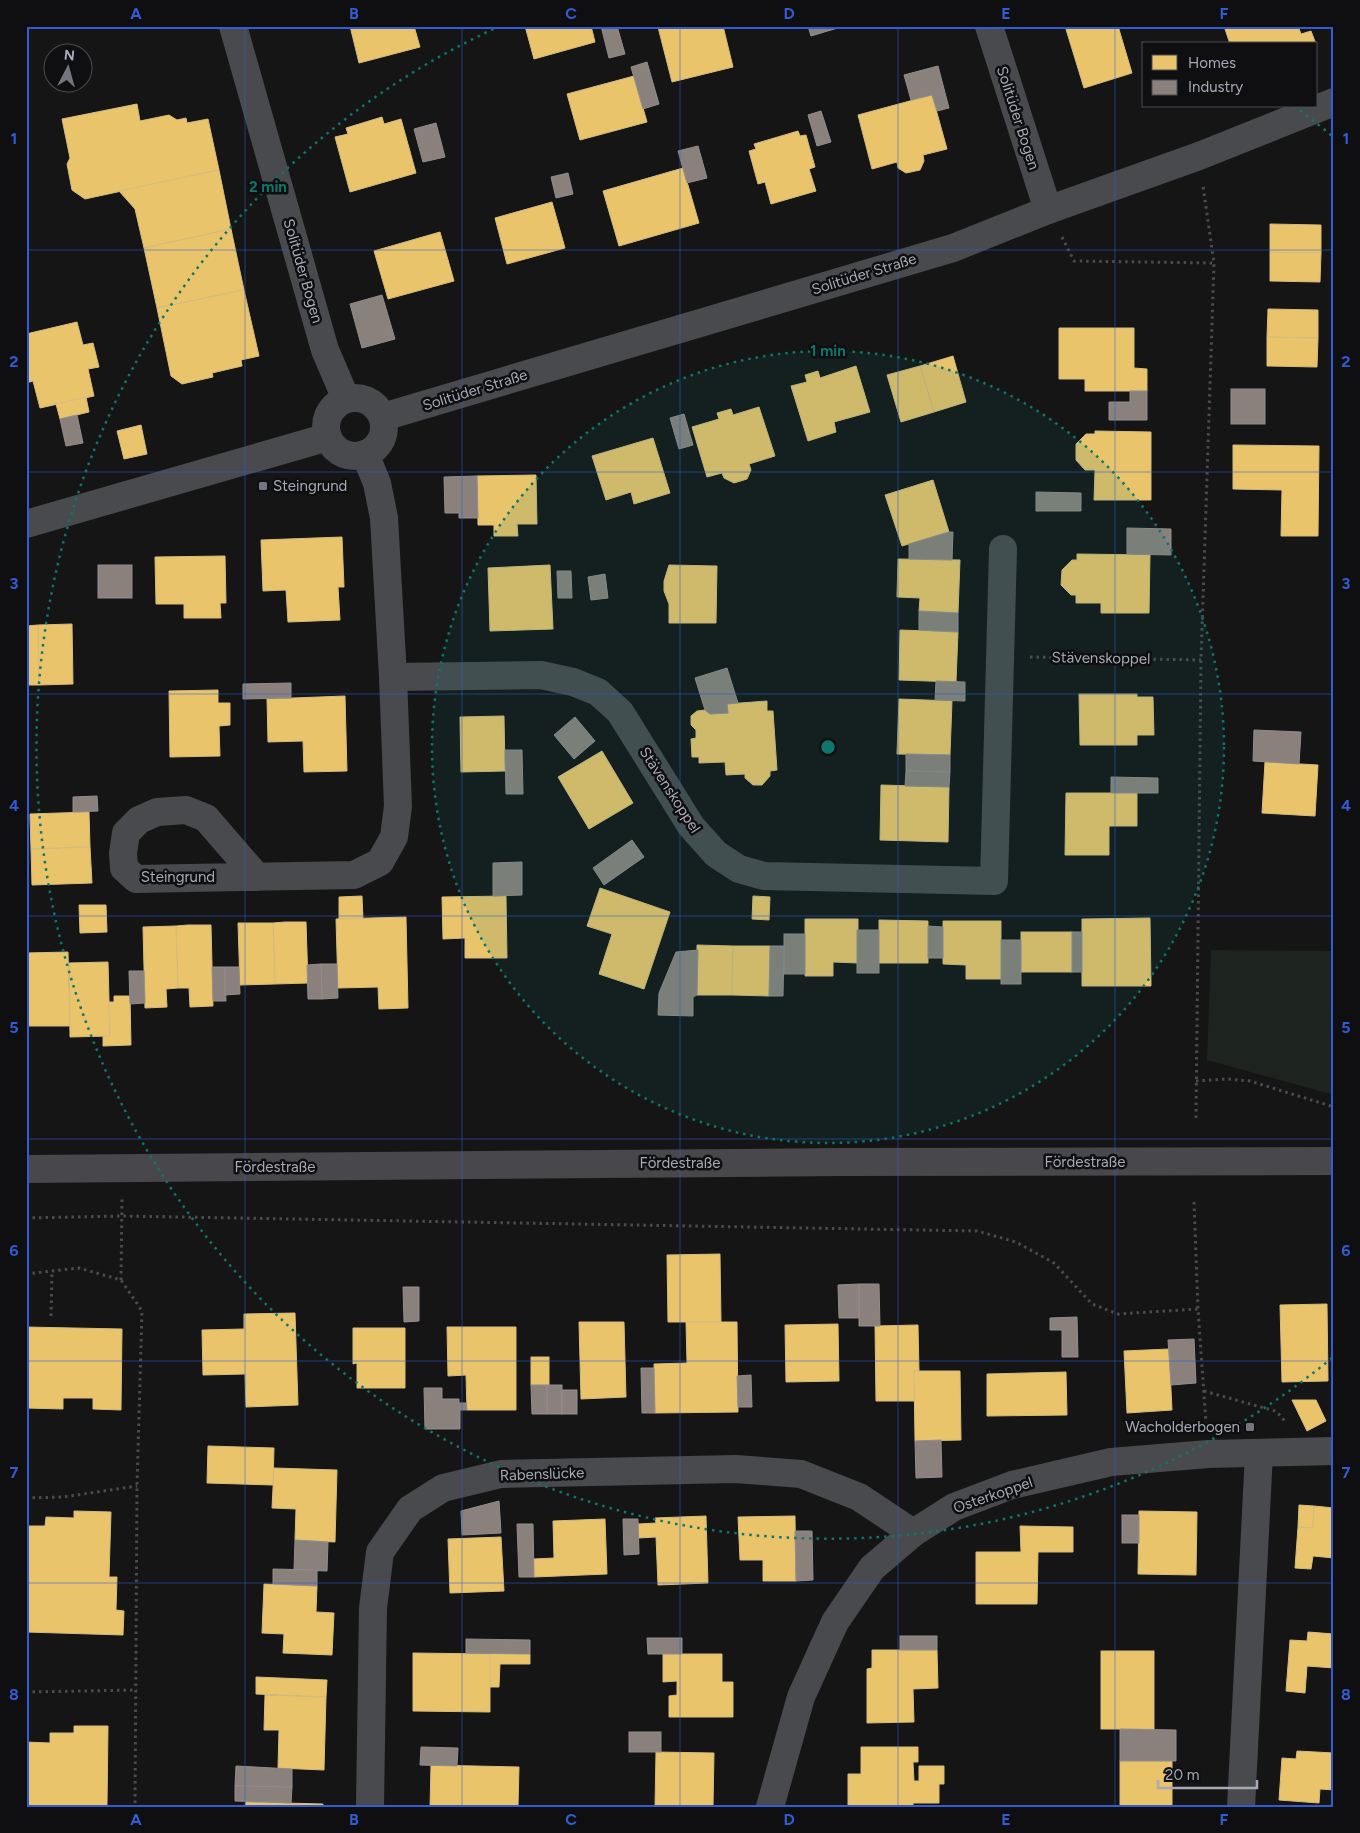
<svg xmlns="http://www.w3.org/2000/svg" width="1360" height="1833" viewBox="0 0 1360 1833" font-family="Figtree,sans-serif">
	<style>
		.green { fill: #1d241f }
		.homes { fill: #e9c46a; stroke: #d5bc81 }
		.industry { fill: #8a817c; stroke: #928d8d }
		.lines { fill: none; stroke-linecap: round; stroke-linejoin: round }
		.path { stroke: #4b4c50; stroke-width: 3; stroke-dasharray: 2.5 4; stroke-linecap: butt }
		.street { stroke: #494a4e; stroke-width: 28 }
		.secondary { stroke: #48484c; stroke-width: 28 }
		.grid { fill: none; stroke: #325cd3; stroke-width: 1; stroke-opacity: 0.55 }
		.ring { fill: none; stroke: #0f766e; stroke-width: 2.5; stroke-dasharray: 2.5 5 }
		.poi-dot { fill: #73767e; stroke: #0f0f11; stroke-width: 2 }
		.labels { text-anchor: middle; stroke-width: 5; stroke-linejoin: round; paint-order: stroke }
		.street-label { font-size: 15px; fill: #a6aab6; stroke: #0f0f11 }
		.poi-label { font-size: 15px; fill: #a6aab6; stroke: #0f0f11; text-anchor: start }
		.centre { fill: #0f766e; stroke: #0f0f11; stroke-width: 2.5 }
		.ring-label { font-size: 15px; text-anchor: middle; font-weight: bold; fill: #0f766e; stroke: #0f0f11; stroke-width: 5; stroke-linejoin: round; paint-order: stroke }
		.neatline { fill: none; stroke: #325cd3; stroke-width: 2 }
		.grid-label { font-size: 16px; text-anchor: middle; font-weight: bold; fill: #325cd3 }
	</style>
	<rect width="100%" height="100%" fill="#151515"/>
	<polygon class="green" points="1211,950 1334,951 1334,1095 1207,1060"/>
	<g class="homes">
		<polygon points="350,26 414,26 420,47 359,63"/>
		<polygon points="525,26 591,26 595,42 534,59"/>
		<polygon points="663,26 723,26 733,67 672,82 658,27"/>
		<polygon points="1065,26 1118,26 1132,73 1084,88"/>
		<polygon points="1224,26 1298,26 1301,34 1311,31 1316,44 1230,44"/>
		<polygon points="634,76 647,122 580,140 567,94"/>
		<polygon points="932,95 947,149 923,155 924,161 920,170 906,173 898,168 897,162 872,169 858,115"/>
		<polygon points="137,104 140,121 169,115 177,120 186,118 187,123 208,119 219,170 85,199 72,190 67,164 70,158 62,119"/>
		<polygon points="382,117 384,124 401,119 416,173 350,192 335,137 348,134 346,128"/>
		<polygon points="798,131 800,136 806,135 815,167 809,169 816,191 771,204 765,182 758,184 749,151 756,149 754,144"/>
		<polygon points="683,168 699,223 619,246 603,191"/>
		<polygon points="219,170 231,229 144,248 135,209 119,191"/>
		<polygon points="552,202 565,248 507,264 495,218"/>
		<polygon points="1270,224 1321,225 1321,253 1270,252"/>
		<polygon points="231,229 244,290 157,308 144,248"/>
		<polygon points="440,232 454,281 388,299 374,251"/>
		<polygon points="1270,252 1321,253 1320,282 1270,281"/>
		<polygon points="244,290 259,356 241,360 242,366 212,373 213,377 182,384 171,376 157,308"/>
		<polygon points="1268,309 1318,310 1318,338 1267,337"/>
		<polygon points="77,322 83,345 93,343 99,367 88,369 94,396 40,408 33,381 26,383 26,358 28,358 26,334"/>
		<polygon points="1059,328 1134,328 1134,368 1147,369 1147,391 1085,391 1085,379 1059,379"/>
		<polygon points="1267,337 1318,338 1317,367 1267,366"/>
		<polygon points="953,356 966,402 934,412 920,366"/>
		<polygon points="856,366 870,412 834,422 836,432 808,441 791,386 807,382 805,375 818,371 820,378"/>
		<polygon points="920,366 934,412 901,422 887,375"/>
		<polygon points="86,397 89,412 60,419 56,404"/>
		<polygon points="759,407 775,456 749,464 751,470 747,479 734,483 724,478 722,473 707,477 692,427 719,419 717,413 731,409 733,415"/>
		<polygon points="141,425 147,454 124,459 117,431"/>
		<polygon points="1095,431 1151,432 1151,500 1094,500 1095,470 1085,470 1076,460 1076,444 1086,434 1095,434"/>
		<polygon points="653,438 670,493 634,504 631,492 606,500 592,456"/>
		<polygon points="1233,445 1319,446 1318,536 1281,536 1282,490 1233,489"/>
		<polygon points="536,475 537,524 517,524 518,536 494,536 494,525 478,525 477,476"/>
		<polygon points="933,480 949,532 902,546 885,495"/>
		<polygon points="342,537 344,587 338,587 340,620 288,622 286,590 263,591 261,540"/>
		<polygon points="1077,554 1150,555 1149,613 1101,613 1101,603 1076,603 1076,595 1071,595 1061,585 1062,570 1072,560 1077,560"/>
		<polygon points="225,556 226,603 220,603 221,618 184,618 184,604 156,604 155,557"/>
		<polygon points="898,559 960,560 958,613 919,611 920,598 897,597"/>
		<polygon points="550,565 553,629 490,631 488,568"/>
		<polygon points="669,565 717,566 716,623 669,623 669,604 664,591 664,581"/>
		<polygon points="72,624 73,684 39,685 38,625"/>
		<polygon points="38,625 39,685 26,685 26,626"/>
		<polygon points="900,630 958,632 956,682 899,680"/>
		<polygon points="218,690 218,703 230,703 230,725 219,726 220,756 170,757 169,691"/>
		<polygon points="1079,694 1137,694 1137,697 1153,697 1154,735 1137,735 1137,745 1080,745"/>
		<polygon points="345,696 347,771 304,772 303,741 268,742 267,699"/>
		<polygon points="899,699 952,701 950,755 897,754"/>
		<polygon points="767,701 767,711 773,711 777,770 770,771 770,776 762,785 753,785 745,778 745,774 726,775 725,762 699,763 699,757 692,757 691,739 696,738 696,730 691,725 691,716 697,711 705,710 710,714 728,713 727,704"/>
		<polygon points="504,716 505,771 461,772 460,717"/>
		<polygon points="602,751 633,803 589,829 558,777"/>
		<polygon points="1265,762 1318,765 1315,816 1262,813"/>
		<polygon points="881,785 949,787 948,842 880,840"/>
		<polygon points="1066,793 1137,793 1137,826 1109,826 1109,855 1065,855"/>
		<polygon points="89,812 90,847 31,849 30,814"/>
		<polygon points="90,847 92,883 32,885 31,849"/>
		<polygon points="600,888 670,912 644,989 599,974 612,934 587,926"/>
		<polygon points="362,896 363,918 339,919 339,897"/>
		<polygon points="506,896 507,958 465,958 465,938 443,939 442,897"/>
		<polygon points="753,896 770,897 769,920 752,919"/>
		<polygon points="79,905 106,905 107,932 80,933"/>
		<polygon points="406,917 408,1008 379,1009 378,987 338,988 336,919"/>
		<polygon points="1150,918 1151,986 1082,986 1082,919"/>
		<polygon points="805,919 858,919 858,963 833,962 833,976 805,976"/>
		<polygon points="879,920 928,921 928,963 879,963"/>
		<polygon points="943,921 1001,921 1001,979 966,979 966,965 943,964"/>
		<polygon points="285,922 306,922 308,983 275,984 273,923"/>
		<polygon points="238,923 273,923 275,984 240,985"/>
		<polygon points="188,925 211,925 213,1006 190,1007 189,988 178,988 176,926"/>
		<polygon points="176,926 178,988 166,989 167,1007 145,1008 143,927"/>
		<rect x="1021" y="932" width="51" height="40"/>
		<polygon points="697,945 733,946 732,995 697,995"/>
		<polygon points="733,946 770,946 769,996 732,995"/>
		<polygon points="68,952 70,1026 26,1026 26,953"/>
		<polygon points="108,962 110,1036 70,1037 69,963"/>
		<polygon points="114,996 130,996 131,1045 103,1046 103,1036 110,1036 109,1002 114,1002"/>
		<polygon points="720,1254 721,1322 668,1322 667,1255"/>
		<polygon points="1327,1304 1328,1381 1282,1382 1280,1305"/>
		<polygon points="295,1313 298,1405 246,1407 245,1374 203,1375 202,1330 244,1329 244,1314"/>
		<polygon points="579,1322 624,1322 626,1397 581,1399"/>
		<polygon points="686,1322 737,1322 738,1412 655,1413 654,1364 687,1363"/>
		<polygon points="838,1324 839,1381 786,1382 785,1325"/>
		<polygon points="918,1325 919,1371 914,1371 915,1401 876,1401 875,1326"/>
		<polygon points="26,1327 122,1329 121,1410 93,1409 93,1398 63,1398 63,1409 26,1408"/>
		<polygon points="447,1327 516,1327 516,1410 467,1410 466,1375 448,1376"/>
		<polygon points="353,1328 405,1328 405,1388 357,1388 357,1363 353,1364"/>
		<polygon points="1169,1349 1172,1410 1127,1413 1124,1351"/>
		<rect x="531" y="1357" width="18" height="28"/>
		<polygon points="914,1371 960,1371 961,1440 915,1441"/>
		<polygon points="1066,1372 1067,1415 987,1416 987,1374"/>
		<polygon points="1292,1400 1316,1400 1326,1421 1307,1431"/>
		<polygon points="208,1446 274,1448 273,1485 207,1483"/>
		<polygon points="274,1468 337,1470 335,1542 295,1540 296,1509 272,1508"/>
		<polygon points="1299,1505 1314,1506 1313,1528 1298,1527"/>
		<polygon points="1314,1506 1334,1508 1334,1558 1313,1556 1311,1569 1295,1568 1298,1527 1313,1528"/>
		<polygon points="74,1511 111,1512 109,1577 117,1577 116,1610 124,1611 123,1635 26,1632 26,1526 45,1526 46,1517 74,1518"/>
		<polygon points="1139,1511 1197,1512 1196,1575 1138,1574"/>
		<polygon points="706,1516 708,1583 658,1585 656,1537 639,1538 638,1524 656,1523 655,1518"/>
		<polygon points="795,1516 796,1581 763,1581 763,1560 740,1560 738,1517"/>
		<polygon points="605,1519 607,1574 534,1577 534,1559 554,1558 553,1521"/>
		<polygon points="1020,1526 1073,1527 1073,1552 1038,1552 1037,1604 976,1604 976,1552 1021,1552"/>
		<polygon points="501,1537 504,1591 450,1593 448,1539"/>
		<polygon points="264,1584 317,1586 316,1612 334,1613 332,1655 283,1653 284,1634 262,1633"/>
		<polygon points="1308,1632 1334,1634 1334,1668 1307,1666 1305,1693 1286,1691 1290,1640 1307,1641"/>
		<polygon points="872,1650 937,1650 938,1688 913,1689 914,1722 867,1723 867,1669 872,1668"/>
		<rect x="1101" y="1651" width="53" height="78"/>
		<polygon points="413,1653 490,1654 490,1712 413,1711"/>
		<polygon points="490,1654 530,1654 530,1664 500,1664 499,1687 490,1687"/>
		<polygon points="663,1654 722,1654 722,1682 733,1682 733,1717 669,1717 669,1696 677,1695 677,1681 663,1682"/>
		<polygon points="256,1677 327,1680 326,1697 256,1694"/>
		<polygon points="265,1695 326,1697 324,1770 278,1768 279,1730 264,1730"/>
		<polygon points="74,1726 108,1726 107,1807 26,1807 26,1742 50,1743 50,1733 74,1733"/>
		<polygon points="861,1747 918,1747 918,1762 913,1762 914,1781 919,1781 919,1766 944,1766 944,1784 939,1784 939,1803 913,1803 913,1807 848,1807 848,1774 861,1774"/>
		<polygon points="1297,1751 1334,1753 1334,1790 1320,1789 1319,1803 1279,1800 1282,1758 1296,1759"/>
		<polygon points="656,1752 714,1753 713,1807 655,1807"/>
		<rect x="1120" y="1761" width="52" height="46"/>
		<polygon points="431,1765 519,1767 518,1807 430,1807"/>
		<polygon points="246,1802 323,1804 323,1807 245,1807"/>
	</g>
	<g class="industry">
		<polygon points="601,26 617,26 625,54 609,58"/>
		<polygon points="808,26 840,26 841,27 811,36"/>
		<polygon points="647,62 659,104 643,109 631,67"/>
		<polygon points="938,66 949,108 937,111 932,95 911,100 904,75"/>
		<polygon points="821,111 831,142 817,146 808,115"/>
		<polygon points="436,123 445,157 423,162 414,129"/>
		<polygon points="698,146 707,178 687,183 678,151"/>
		<polygon points="568,173 573,194 556,198 551,177"/>
		<polygon points="382,295 395,339 362,348 350,304"/>
		<rect x="1231" y="389" width="34" height="35"/>
		<polygon points="1130,391 1147,391 1147,420 1109,420 1109,402 1130,402"/>
		<polygon points="684,414 693,445 679,449 670,418"/>
		<polygon points="77,415 83,443 66,446 60,419"/>
		<polygon points="477,476 478,518 459,518 459,513 445,513 444,477"/>
		<polygon points="1036,492 1081,493 1081,511 1036,511"/>
		<polygon points="1127,528 1171,529 1171,555 1127,554"/>
		<polygon points="949,532 953,532 952,560 909,559 909,544"/>
		<rect x="98" y="565" width="34" height="33"/>
		<polygon points="557,571 571,571 572,598 558,598"/>
		<polygon points="605,574 608,598 591,600 588,577"/>
		<polygon points="919,611 958,613 958,632 919,630"/>
		<polygon points="727,668 738,703 727,704 728,713 710,714 705,710 695,678"/>
		<polygon points="936,681 965,682 965,701 935,700"/>
		<polygon points="291,683 291,698 243,699 243,684"/>
		<polygon points="575,717 595,741 574,759 554,735"/>
		<polygon points="1254,730 1301,732 1299,764 1253,761"/>
		<polygon points="505,750 522,750 523,794 506,794"/>
		<polygon points="906,754 950,755 950,772 906,771"/>
		<polygon points="906,771 950,772 949,787 905,786"/>
		<polygon points="1111,777 1158,778 1158,793 1111,793"/>
		<polygon points="97,796 98,811 73,812 73,797"/>
		<polygon points="632,840 644,857 604,885 593,868"/>
		<polygon points="522,862 522,895 493,896 493,863"/>
		<polygon points="928,926 943,927 943,958 928,958"/>
		<rect x="857" y="930" width="22" height="43"/>
		<rect x="1072" y="932" width="10" height="40"/>
		<rect x="784" y="934" width="21" height="40"/>
		<rect x="1001" y="940" width="20" height="44"/>
		<polygon points="770,946 784,946 783,996 769,996"/>
		<polygon points="698,950 697,995 693,997 693,1016 658,1015 659,993 676,952"/>
		<polygon points="321,964 337,964 338,998 322,999"/>
		<polygon points="321,964 322,999 308,999 307,965"/>
		<polygon points="212,967 225,967 226,1001 213,1001"/>
		<polygon points="225,967 239,967 240,994 225,995"/>
		<polygon points="129,971 144,971 145,1003 130,1004"/>
		<polygon points="859,1284 859,1318 839,1318 838,1285"/>
		<polygon points="859,1284 879,1284 880,1326 859,1326"/>
		<polygon points="403,1287 419,1287 419,1321 404,1322"/>
		<polygon points="1077,1317 1078,1357 1062,1357 1062,1330 1050,1330 1050,1318"/>
		<polygon points="1194,1339 1196,1383 1171,1385 1168,1340"/>
		<polygon points="641,1368 654,1368 655,1413 642,1413"/>
		<polygon points="751,1375 752,1407 738,1407 737,1376"/>
		<polygon points="531,1385 547,1385 547,1414 532,1414"/>
		<rect x="547" y="1385" width="15" height="29"/>
		<polygon points="424,1388 442,1388 442,1399 459,1399 459,1403 466,1403 467,1410 460,1410 460,1429 425,1429"/>
		<rect x="562" y="1390" width="15" height="24"/>
		<polygon points="941,1440 942,1477 916,1478 915,1441"/>
		<polygon points="499,1501 501,1533 462,1535 461,1511"/>
		<rect x="1122" y="1515" width="17" height="28"/>
		<polygon points="623,1519 638,1519 639,1554 624,1555"/>
		<polygon points="517,1524 533,1524 534,1577 519,1577"/>
		<polygon points="795,1531 812,1531 813,1580 796,1581"/>
		<polygon points="295,1540 328,1542 327,1571 294,1570"/>
		<polygon points="273,1569 317,1570 317,1586 273,1584"/>
		<rect x="900" y="1636" width="37" height="14"/>
		<polygon points="647,1638 682,1638 682,1654 648,1654"/>
		<polygon points="466,1639 530,1640 530,1654 466,1653"/>
		<polygon points="1120,1729 1176,1730 1176,1761 1120,1761"/>
		<rect x="629" y="1732" width="32" height="20"/>
		<polygon points="421,1747 458,1748 457,1766 420,1765"/>
		<polygon points="236,1766 292,1769 292,1787 235,1786"/>
		<polygon points="235,1786 292,1787 291,1803 235,1801"/>
	</g>
	<g class="lines">
		<g class="path">
			<polyline points="1062,237 1074,261 1214,263"/>
			<polyline points="1030,657 1201,660"/>
			<polyline points="1196,1081 1227,1079 1250,1081 1334,1107"/>
			<polyline points="1196,1118 1201,660 1214,263 1203,186"/>
			<polyline points="1194,1202 1198,1309 1206,1423"/>
			<polyline points="26,1218 121,1216 977,1231 1016,1242 1054,1263 1092,1304 1118,1314 1198,1309"/>
			<polyline points="26,1274 79,1268 121,1280 142,1311 137,1486 135,1807"/>
			<polyline points="121,1280 122,1198"/>
			<polyline points="51,1316 52,1271"/>
			<polyline points="1204,1391 1275,1411 1282,1417 1285,1422"/>
			<polyline points="26,1498 63,1497 137,1486"/>
			<polyline points="26,1692 137,1690"/>
		</g>
		<g class="street">
			<polyline points="233,26 325,350 346,399"/>
			<polyline points="989,26 1048,210"/>
			<circle cx="355" cy="427" r="29"/>
			<polyline points="383,417 953,248 1048,210 1199,156 1334,102"/>
			<polyline points="365,454 377,483 384,518 393,677 541,675 573,682 598,692 620,712 691,826 716,854 739,869 764,876 994,881 1003,549"/>
			<polyline points="26,524 328,437"/>
			<polyline points="257,877 206,818 186,810 157,812 139,820 126,833 123,853 124,868 136,879 354,875 380,862 394,837 398,806 393,677"/>
			<polyline points="370,1807 373,1608 380,1552 410,1509 443,1488 501,1474 736,1469 801,1474 859,1497 913,1533"/>
			<polyline points="770,1807 801,1697 835,1622 872,1568 913,1533 954,1507 1012,1485 1111,1462 1208,1454 1334,1451"/>
			<polyline points="1241,1807 1259,1453"/>
		</g>
		<polyline class="secondary" points="26,1169 841,1162 1334,1161"/>
	</g>
	<path class="grid" d="M245 26V1807M462 26V1807M680 26V1807M898 26V1807M1115 26V1807M26 250H1334M26 472H1334M26 694H1334M26 916H1334M26 1139H1334M26 1361H1334M26 1583H1334"/>
	<circle cx="828" cy="747" r="396" fill="#0f766e" fill-opacity=".12"/>
	<g class="ring">
		<circle cx="828" cy="747" r="396"/>
		<path d="M1332 1358A792 792 0 1 1 500 26M1294 106A792 792 0 0 1 1332 136"/>
	</g>
	<g class="poi-dot">
		<rect x="258" y="481" width="10" height="10" rx="2.5"/>
		<rect x="1245" y="1422" width="10" height="10" rx="2.5"/>
	</g>
	<g class="labels">
		<g class="street-label">
			<text transform="translate(1018 118) rotate(72)" y="5">Solitüder Bogen</text>
			<text transform="translate(303 271) rotate(74)" y="5">Solitüder Bogen</text>
			<text transform="translate(864 274) rotate(-17)" y="5">Solitüder Straße</text>
			<text transform="translate(475 390) rotate(-17)" y="5">Solitüder Straße</text>
			<text transform="translate(1101 658) rotate(1)" y="5">Stävenskoppel</text>
			<text transform="translate(670 790) rotate(57)" y="5">Stävenskoppel</text>
			<text x="178" y="882">Steingrund</text>
			<text x="1085" y="1167">Fördestraße</text>
			<text x="680" y="1168">Fördestraße</text>
			<text x="275" y="1172">Fördestraße</text>
			<text transform="translate(542 1474) rotate(-2)" y="5">Rabenslücke</text>
			<text transform="translate(993 1495) rotate(-19)" y="5">Osterkoppel</text>
		</g>
		<g class="poi-label">
			<text x="273" y="491">Steingrund</text>
			<text x="1240" y="1432" text-anchor="end">Wacholderbogen</text>
		</g>
	</g>
	<circle cx="828" cy="747" r="8" class="centre"/>
	<g class="ring-label">
		<text x="268" y="192">2 min</text>
		<text x="828" y="356">1 min</text>
	</g>
	<rect width="1360" height="1833" fill="none" stroke="#0f0f11" stroke-width="55"/>
	<rect x="1142" y="42" width="175" height="65" fill="#0f0f11" stroke="#4b4d53"/>
	<rect x="1152" y="55" width="25" height="15" fill="#e9c46a" stroke="#4b4d53"/>
	<text x="1188" y="68" font-size="15" fill="#a6aab6">Homes</text>
	<rect x="1152" y="80" width="25" height="15" fill="#8a817c" stroke="#4b4d53"/>
	<text x="1188" y="92" font-size="15" fill="#a6aab6">Industry</text>
	<g transform="translate(68 68) rotate(6)"><circle r="24" fill="#0f0f11" stroke="#4b4d53"/>
	<path d="M0-4L9 19L0 12L-9 19Z" fill="#73767e"/>
	<text y="-8" font-size="14" font-weight="bold" text-anchor="middle" fill="#a6aab6">N</text>
	</g>
	<path d="M1158 1780v8h99v-8" fill="none" stroke="#a6aab6" stroke-width="2.5"/>
	<text x="1165" y="1780" font-size="15" fill="#a6aab6" stroke="#0f0f11" stroke-width="4" paint-order="stroke">20 m</text>
	<rect x="28" y="28" width="1304" height="1778" class="neatline"/>
	<g class="grid-label">
		<text x="136" y="19">A</text>
		<text x="354" y="19">B</text>
		<text x="571" y="19">C</text>
		<text x="789" y="19">D</text>
		<text x="1006" y="19">E</text>
		<text x="1224" y="19">F</text>
		<text x="14" y="144">1</text>
		<text x="1346" y="144">1</text>
		<text x="14" y="367">2</text>
		<text x="1346" y="367">2</text>
		<text x="14" y="589">3</text>
		<text x="1346" y="589">3</text>
		<text x="14" y="811">4</text>
		<text x="1346" y="811">4</text>
		<text x="14" y="1033">5</text>
		<text x="1346" y="1033">5</text>
		<text x="14" y="1256">6</text>
		<text x="1346" y="1256">6</text>
		<text x="14" y="1478">7</text>
		<text x="1346" y="1478">7</text>
		<text x="14" y="1700">8</text>
		<text x="1346" y="1700">8</text>
		<text x="136" y="1825">A</text>
		<text x="354" y="1825">B</text>
		<text x="571" y="1825">C</text>
		<text x="789" y="1825">D</text>
		<text x="1006" y="1825">E</text>
		<text x="1224" y="1825">F</text>
	</g>
</svg>
